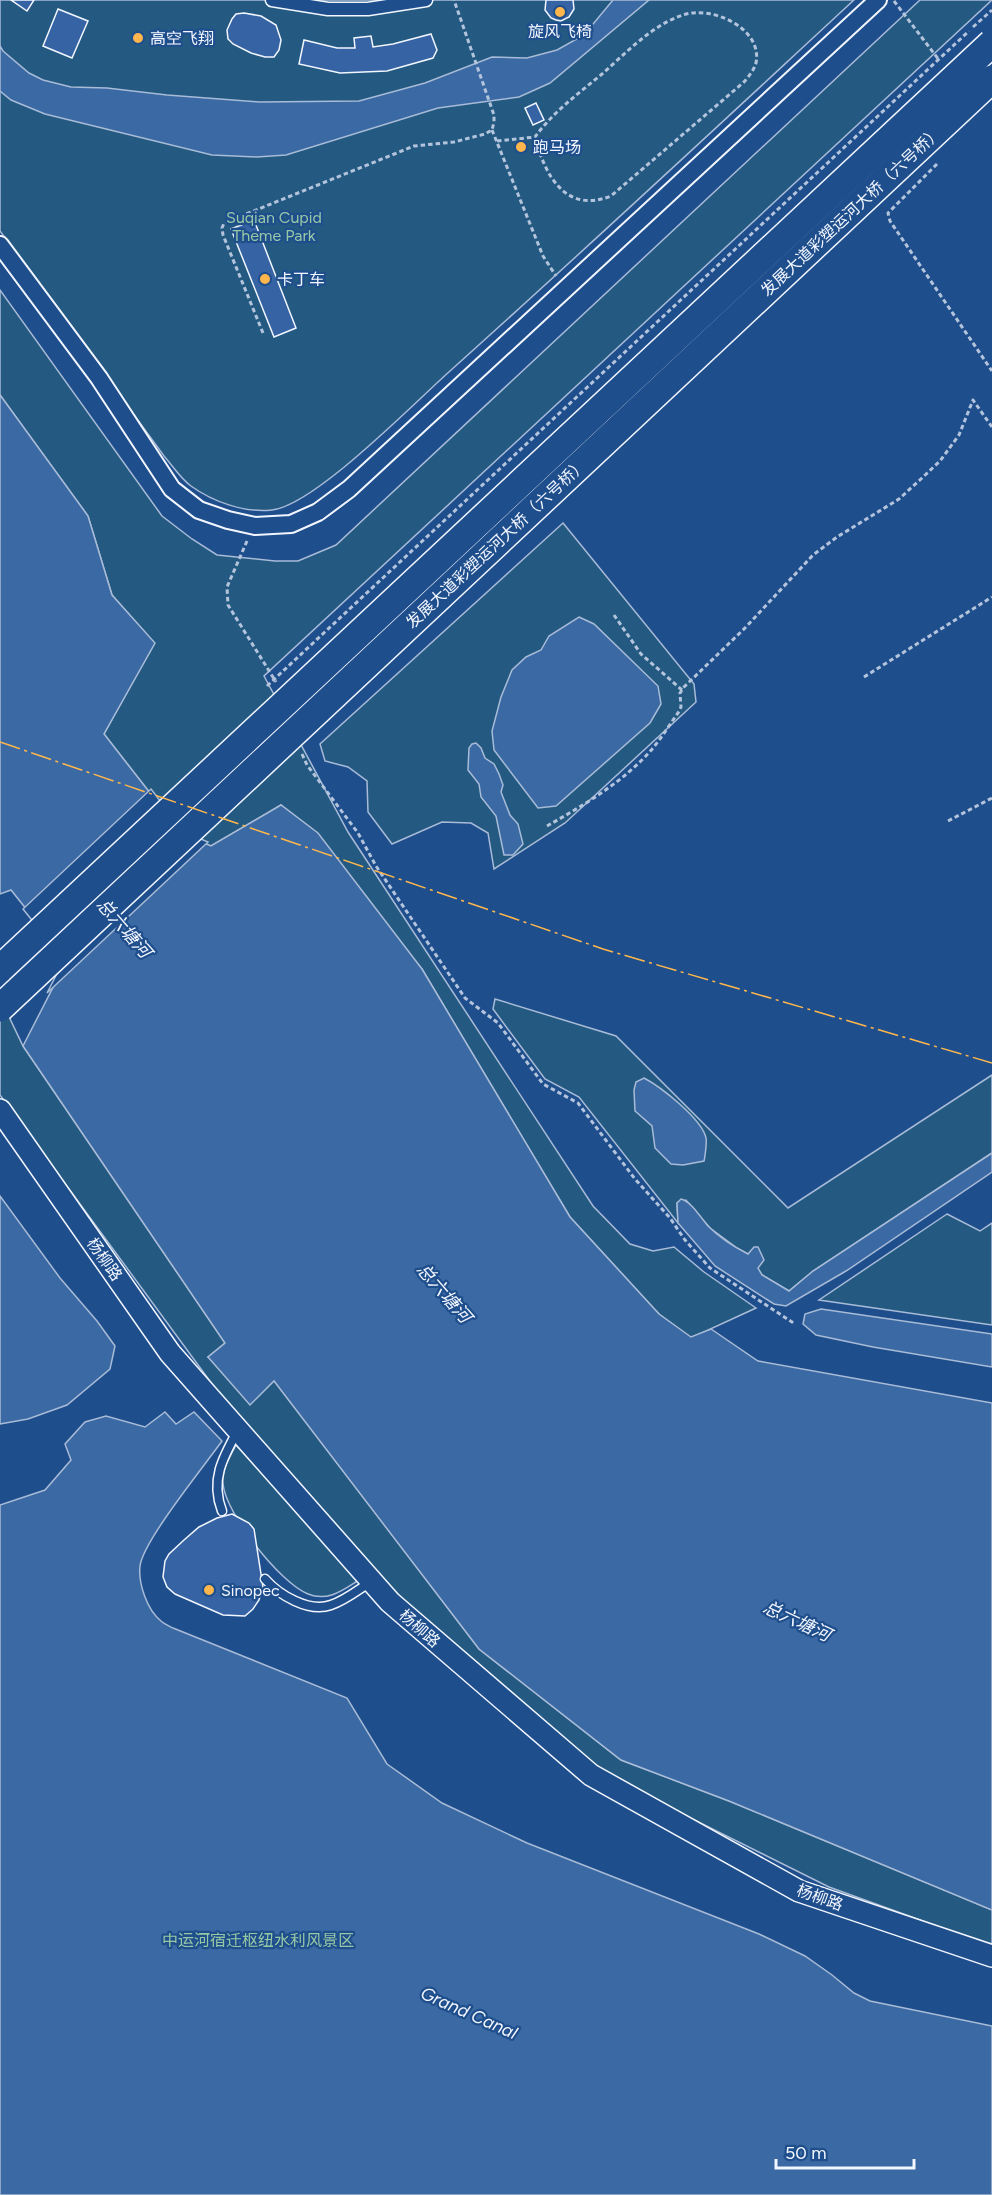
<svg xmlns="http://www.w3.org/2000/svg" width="992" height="2195" viewBox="0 0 992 2195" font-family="Figtree,'Noto Sans SC',sans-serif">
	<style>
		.green { fill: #245a82; stroke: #a8bbd7; stroke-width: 1.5 }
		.water { fill: #3b69a3; stroke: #a8bbd7; stroke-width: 1.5 }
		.pier { fill: #1f4e8c; stroke: #a8bbd7; stroke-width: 1.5 }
		.building { fill: #3563a3; stroke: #f2f6ff; stroke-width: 1.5 }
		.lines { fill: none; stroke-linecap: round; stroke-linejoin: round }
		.service-casing { stroke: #f2f6ff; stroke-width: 11 }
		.pedestrian-casing { stroke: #f2f6ff; stroke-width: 15 }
		.minor-casing { stroke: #f2f6ff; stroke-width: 20 }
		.tertiary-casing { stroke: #f2f6ff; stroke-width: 24 }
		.path { stroke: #b3c4dc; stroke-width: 3; stroke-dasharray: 4.5 3; stroke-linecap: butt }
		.service { stroke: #1f4e8c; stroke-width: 8 }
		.pedestrian { stroke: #1f4e8c; stroke-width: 12 }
		.minor { stroke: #1f4e8c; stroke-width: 16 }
		.tertiary { stroke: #1f4e8c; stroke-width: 21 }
		.primary-bridge-casing { stroke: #f2f6ff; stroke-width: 30; stroke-linecap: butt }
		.path-bridge { stroke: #b3c4dc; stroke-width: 3; stroke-dasharray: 4.5 3; stroke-linecap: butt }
		.primary-bridge { stroke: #1f4e8c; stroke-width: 27 }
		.power { stroke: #ffb74d; stroke-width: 1.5; stroke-dasharray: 21 4.5 3 4.5; stroke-linecap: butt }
		.poi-dot { fill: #ffb74d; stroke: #1f4e8c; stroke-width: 2 }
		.labels { text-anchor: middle; stroke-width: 4.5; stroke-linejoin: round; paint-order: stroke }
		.poi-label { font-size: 16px; fill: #f2f6ff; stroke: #1f4e8c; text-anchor: start }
		.street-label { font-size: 16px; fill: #f2f6ff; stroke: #1f4e8c }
		.park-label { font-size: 16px; fill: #97c8a6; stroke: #1f4e8c }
		.water-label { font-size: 18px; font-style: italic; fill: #f2f6ff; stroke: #1f4e8c }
	</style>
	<rect width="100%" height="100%" fill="#1f4e8c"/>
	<g class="green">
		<path d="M0 0H854C720 124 586 249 450 371 414 403 315 505 272 510 245 513 213 502 191 486 181 479 172 465 164 456L0 231Z"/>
		<polygon points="920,0 992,0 264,676 348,832 593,1206 630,1244 653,1251 674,1247 704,1272 756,1308 691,1338 659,1314 570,1217 422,969 281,805 211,846 182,834 104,734 154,643 112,595 88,516 0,395 0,290 162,516 192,539 217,555 275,561 298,561 336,545"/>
		<polygon points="563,523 694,684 696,702 565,823 494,869 488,833 471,823 442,822 392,844 368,812 367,781 348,767 325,761 320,744"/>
		<polygon points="0,998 23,1046 225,1343 208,1357 274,1380 479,1649 621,1760 729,1801 992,1910 992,1946 829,1887 600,1773 485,1676 386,1583 237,1418 0,1095"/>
		<polygon points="495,999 616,1036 788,1208 992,1075 992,1153 813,1271 789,1291 762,1275 748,1254 737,1248 710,1228 686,1200 677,1203 678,1223 579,1097 545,1079 493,1009"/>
		<polygon points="947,1214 980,1231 992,1223 992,1325 819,1300"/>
		<path d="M236 1445 359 1580C343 1590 328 1602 308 1594 279 1582 226 1514 223 1484 221 1471 230 1456 236 1445Z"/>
	</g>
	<g class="water">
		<polygon points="613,0 649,0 550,83 519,97 438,108 286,155 257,157 212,155 45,114 11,100 0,91 0,46 3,51 29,73 43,80 71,87 107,88 167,95 259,102 359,101 425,83 492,57 527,58 557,50 584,35"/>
		<polygon points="0,395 88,516 112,595 155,643 104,734 182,834 211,846 281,805 318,833 422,969 570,1217 659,1314 691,1337 711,1329 758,1361 992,1403 992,1910 729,1801 621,1760 479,1649 274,1381 250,1405 208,1357 225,1343 23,1046 67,960 11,890 0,894"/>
		<polygon points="579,617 594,624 658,686 661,704 650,723 556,806 538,808 494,750 492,731 501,697 512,670 526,657 541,650 549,636"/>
		<polygon points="476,743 481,748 485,758 494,764 499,774 503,785 501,792 510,815 518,824 523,844 513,855 504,855 496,816 481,797 479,784 468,770 469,748 472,744"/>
		<path d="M644 1078C661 1087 702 1119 706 1138 707 1141 705 1157 704 1161L683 1165 671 1164 655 1148 652 1126 635 1111 634 1090 636 1082Z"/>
		<path d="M992 1153V1172L846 1271 786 1306 774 1304 715 1266 678 1223 677 1203 681 1199C692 1202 700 1217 708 1226 719 1237 734 1247 748 1254L754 1247H758L764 1260 758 1268 762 1275 789 1291 813 1271Z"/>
		<polygon points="0,1196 60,1278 97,1321 115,1346 110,1369 67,1405 28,1419 0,1424"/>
		<polygon points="821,1309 992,1334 992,1367 873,1347 816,1335 803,1324 805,1314"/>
		<path d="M165 1412 176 1424 194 1412 222 1441C205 1465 143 1541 140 1566 138 1583 147 1610 161 1621 164 1624 169 1626 173 1628L347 1698 387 1764 442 1803 527 1843 759 1934 805 1956 832 1975 854 1993 870 2001 992 2026V2195H0V1505L45 1490 71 1460 65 1444 85 1422 106 1416 145 1427Z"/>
	</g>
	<polygon class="pier" points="151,789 184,832 208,842 47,993 64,960 23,909"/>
	<g class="building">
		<polygon points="11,0 34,0 27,11"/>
		<polygon points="546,0 573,0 574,9 569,17 561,21 556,20 551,18 545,10"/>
		<polygon points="58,9 88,21 72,58 43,46"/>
		<polygon points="244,13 261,16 276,25 281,40 279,50 274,57 265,57 251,53 233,44 228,39 227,30 232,19 236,14"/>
		<polygon points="431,34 437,50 433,58 387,71 340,73 299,64 304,40 337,48 355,48 354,38 371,36 373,47 393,44"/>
		<polygon points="536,103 544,120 533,125 525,108"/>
		<polygon points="254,220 296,328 274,337 231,229"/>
		<polygon points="232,1514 249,1523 254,1529 263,1587 259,1600 253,1609 245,1616 223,1615 175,1594 167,1587 163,1577 165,1561 169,1554 184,1540 199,1527 217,1518"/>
	</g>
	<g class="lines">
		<defs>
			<g id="service">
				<path d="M222 1511C210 1480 223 1457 238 1430"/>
				<path d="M265 1579C279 1595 309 1613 331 1605 346 1600 359 1589 372 1581"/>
			</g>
			<polyline id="pedestrian" points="272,0 328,9 368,9 426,0"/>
			<polyline id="minor" points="0,245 99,378 172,489 199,510 228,520 255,526 291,524 318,512 349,489 878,0"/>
			<polyline id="tertiary" points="0,1110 170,1353 390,1602 591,1775 799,1891 992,1956"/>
		</defs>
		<use href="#service" class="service-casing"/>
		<use href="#pedestrian" class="pedestrian-casing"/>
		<use href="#minor" class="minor-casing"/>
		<use href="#tertiary" class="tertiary-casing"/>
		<g class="path">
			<polyline points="894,1 939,60"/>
			<polyline points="492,130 543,256 556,276"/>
			<path d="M497 141 535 137C553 112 578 94 602 74 626 53 652 25 683 15 711 5 763 28 756 63 754 70 749 76 744 82L611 196C566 214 545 176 535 137"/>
			<polyline points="937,164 888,213 890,221 992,371"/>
			<polyline points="263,333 223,235 222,228 224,223 414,146 454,142 485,134 492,130 494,122 494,115 454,0"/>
			<polyline points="247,541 227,587 228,605 276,682"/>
			<polyline points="614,615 641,654 682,690"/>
			<polyline points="864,677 992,597"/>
			<polyline points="302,754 307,765 358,833 376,866 465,998 498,1023 543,1084 578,1103 635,1179 670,1218 685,1240 710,1268 795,1324"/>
			<polyline points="948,821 992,798"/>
			<path d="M547 826C584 805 625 781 653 748 662 737 670 724 678 713L681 707 680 693 684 687 746 627 813 555 837 537 899 499 922 478 940 461 959 435 973 400 992 427"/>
		</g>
		<use href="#service" class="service"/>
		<use href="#pedestrian" class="pedestrian"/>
		<use href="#minor" class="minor"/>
		<use href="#tertiary" class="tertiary"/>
		<defs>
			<g id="primary-bridge">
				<polyline points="0,969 992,43"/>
				<polyline points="0,1008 992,79"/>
			</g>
		</defs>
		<use href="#primary-bridge" class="primary-bridge-casing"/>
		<g class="path-bridge">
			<polyline points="973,27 992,10"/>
			<polyline points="267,686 969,31"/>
		</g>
		<use href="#primary-bridge" class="primary-bridge"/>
		<polyline class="power" points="0,742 603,949 992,1063"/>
	</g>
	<g class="poi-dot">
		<circle cx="560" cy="12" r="6"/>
		<circle cx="138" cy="38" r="6"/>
		<circle cx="521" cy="147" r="6"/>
		<circle cx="265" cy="279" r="6"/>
		<circle cx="209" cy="1590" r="6"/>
	</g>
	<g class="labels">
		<g class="poi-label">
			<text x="560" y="37" text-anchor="middle">旋风飞椅</text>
			<text x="150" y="44">高空飞翔</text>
			<text x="533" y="153">跑马场</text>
			<text x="277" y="285">卡丁车</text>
			<text x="221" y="1596">Sinopec</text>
		</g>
		<g class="street-label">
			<text transform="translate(851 211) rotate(-43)" y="6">发展大道彩塑运河大桥（六号桥）</text>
			<text transform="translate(496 543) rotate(-43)" y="6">发展大道彩塑运河大桥（六号桥）</text>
			<text transform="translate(105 1259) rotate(55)" y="6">杨柳路</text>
			<text transform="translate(420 1628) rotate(41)" y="6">杨柳路</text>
			<text transform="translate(820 1897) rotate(20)" y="6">杨柳路</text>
		</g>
		<g class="park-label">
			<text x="274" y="223">Suqian Cupid<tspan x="274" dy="18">Theme Park</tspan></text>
			<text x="258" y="1946">中运河宿迁枢纽水利风景区</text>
		</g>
		<g class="water-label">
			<text transform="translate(124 928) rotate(49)" y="6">总六塘河</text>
			<text transform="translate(444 1293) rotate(49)" y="6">总六塘河</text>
			<text transform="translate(797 1621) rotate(25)" y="6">总六塘河</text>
			<text transform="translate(469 2013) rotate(24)" y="6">Grand Canal</text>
		</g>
	</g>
	<path d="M776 2159v9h138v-9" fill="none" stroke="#f2f6ff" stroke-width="3"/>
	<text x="785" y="2159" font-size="18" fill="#f2f6ff" stroke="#1f4e8c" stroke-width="4.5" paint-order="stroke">50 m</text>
</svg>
